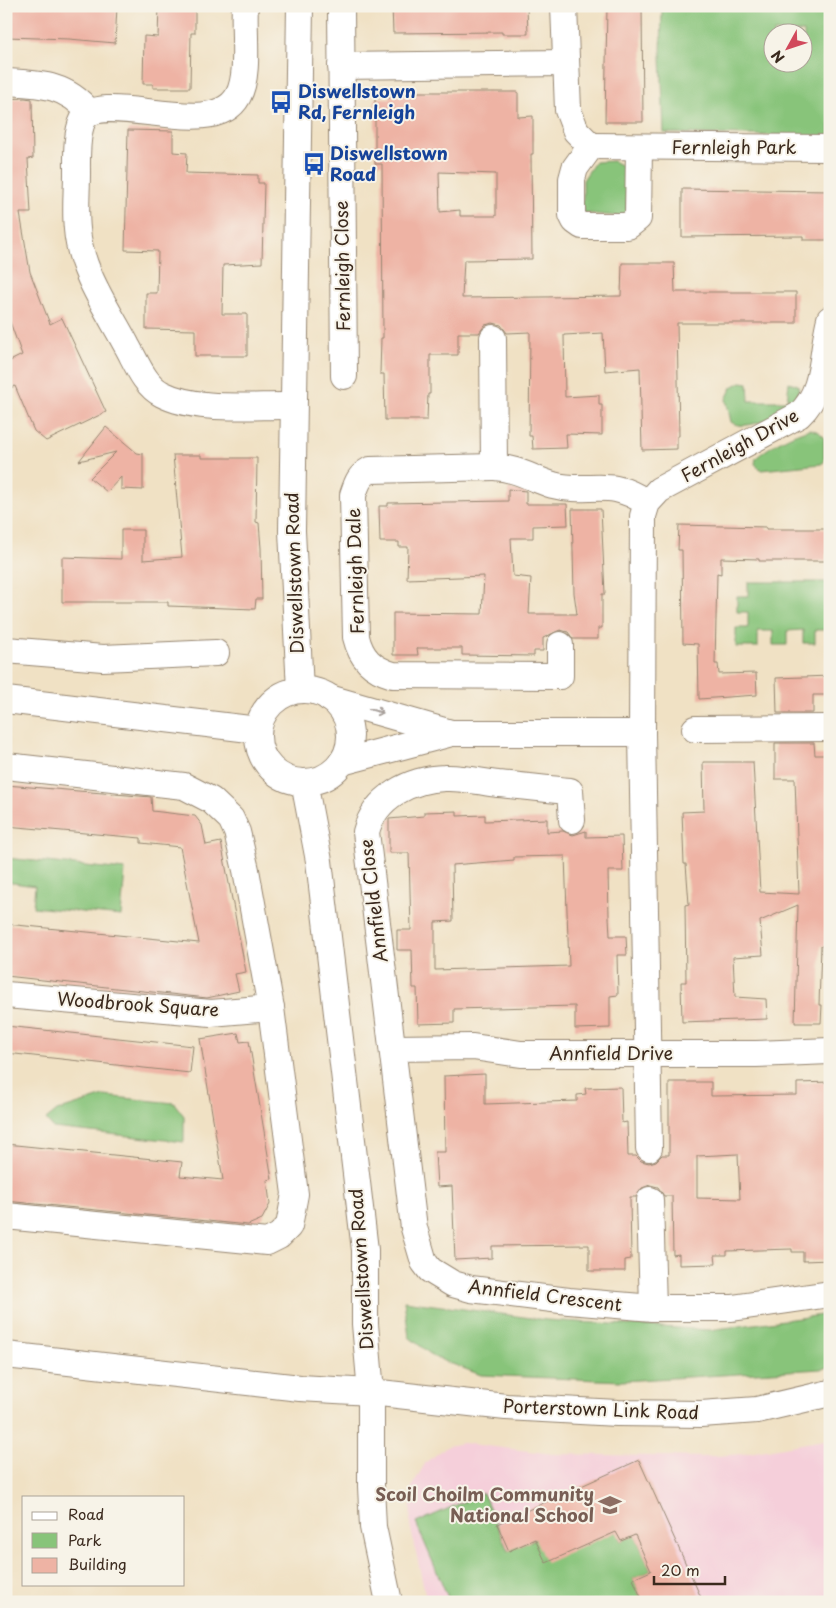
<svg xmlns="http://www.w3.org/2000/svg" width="836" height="1608" viewBox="0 0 836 1608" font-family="'Playpen Sans',sans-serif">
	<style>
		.built { fill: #f5cfda }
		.green { fill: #88c47a; stroke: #62774c; fill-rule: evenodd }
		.building { fill: #eeb3a4; fill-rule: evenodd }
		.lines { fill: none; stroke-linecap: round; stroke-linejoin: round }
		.minor-casing { stroke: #968671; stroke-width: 28 }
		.minor { stroke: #fff; stroke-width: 26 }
		.oneway { stroke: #a79f9a }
		.labels { text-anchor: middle; stroke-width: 4; stroke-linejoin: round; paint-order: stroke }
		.transit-label { font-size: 18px; font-weight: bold; fill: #164399; stroke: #f7f3e8; text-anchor: start }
		.street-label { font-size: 18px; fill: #3b2a1e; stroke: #f7f3e8 }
		.education-label { font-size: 18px; font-weight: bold; fill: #785e54; stroke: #f7f3e8; text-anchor: end }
	</style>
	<rect width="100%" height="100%" fill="#f7f3e8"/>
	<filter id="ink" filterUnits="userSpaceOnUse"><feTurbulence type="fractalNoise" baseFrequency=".02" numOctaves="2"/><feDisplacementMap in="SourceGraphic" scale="10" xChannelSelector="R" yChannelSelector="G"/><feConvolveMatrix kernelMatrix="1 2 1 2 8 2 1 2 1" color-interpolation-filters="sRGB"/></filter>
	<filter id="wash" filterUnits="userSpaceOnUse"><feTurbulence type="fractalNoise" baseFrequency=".0096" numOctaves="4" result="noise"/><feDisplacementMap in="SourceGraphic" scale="20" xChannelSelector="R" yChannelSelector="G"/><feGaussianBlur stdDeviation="1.12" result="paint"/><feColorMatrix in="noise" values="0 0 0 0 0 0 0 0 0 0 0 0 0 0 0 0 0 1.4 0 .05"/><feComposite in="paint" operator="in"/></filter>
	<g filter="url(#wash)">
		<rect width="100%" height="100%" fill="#f0e1c4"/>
		<polygon class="built" points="830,1439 830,1602 427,1602 410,1525 412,1486 426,1462 448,1446 462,1443 553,1454 701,1457 743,1454"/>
		<g class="green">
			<path d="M662 6H830V137L664 133 661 56ZM774 32H804V62H774Z"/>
			<polygon points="613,161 626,168 627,217 583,213 583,180 595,162"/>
			<path d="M741 382 748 383 749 401H787L789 382 798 385C806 407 746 435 731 422L726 399 732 387Z"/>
			<path d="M810 429 819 432 824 437V462L821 464 761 470 755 464 756 458C771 445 791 434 810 429Z"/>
			<polygon points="748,582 830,582 830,630 815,630 815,643 803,643 803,630 787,631 787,645 773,645 773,631 758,631 758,647 736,647 736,628 748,628 748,612 737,612 737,596 748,596"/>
			<polygon points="6,858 125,870 121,916 33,907 35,886 6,882"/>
			<polygon points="104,1096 174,1103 184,1116 184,1142 53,1128 46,1120 57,1111"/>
			<polygon points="404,1301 546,1320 709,1330 830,1314 830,1367 821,1369 622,1381 481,1375 434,1357 409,1337"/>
			<polygon points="483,1493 508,1551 535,1539 616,1532 621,1541 635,1535 651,1571 633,1579 643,1602 450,1602 416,1523"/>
		</g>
		<g id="blocks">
			<g class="building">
				<polygon points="6,6 117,7 115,43 69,39 6,37"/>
				<polygon points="159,6 195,6 195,33 191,33 190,88 153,88 153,84 143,84 144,36 158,37"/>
				<polygon points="392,6 527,6 528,34 502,34 502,32 393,33"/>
				<polygon points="607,6 642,6 643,122 605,122"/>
				<path d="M390 92H518V117L533 116V154H531L532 259 464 260 462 298 621 296 622 263H674L675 292H796V323H677L679 436H677V449L642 450 640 368 605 371 603 333 564 335 565 397 599 395V405H602V435L566 434 567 448 533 449 532 436H529L530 332 507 333 501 325 493 323 485 325 479 333H458V355H430V394H428L427 420H385L384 374H380L381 338H383L382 164H375V98H390ZM439 172 496 174V216H460V210L440 212Z"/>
				<polygon points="25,98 32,99 33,158 28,159 31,213 20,213 30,272 50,324 62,318 106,412 46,441 34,431 15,386 6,390 6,363 22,355 6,311 6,99"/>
				<polygon points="128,130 173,131 173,152 187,153 186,173 258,175 258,183 264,183 262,263 223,265 222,314 247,314 247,356 195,356 195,330 146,329 146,293 157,293 158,251 125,250"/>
				<polygon points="682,189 830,191 830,240 803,240 803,236 682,237"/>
				<polygon points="106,427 137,453 143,454 143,490 121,489 121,477 107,492 90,478 116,452 79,461"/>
				<polygon points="173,455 201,455 201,458 257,458 256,522 259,523 261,548 262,599 256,599 255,609 168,606 168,602 62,602 62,557 121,559 121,530 143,530 143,560 182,557"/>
				<polygon points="508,489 526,491 526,504 567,504 568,525 533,526 533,538 511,538 513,576 531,578 529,614 577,614 574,593 572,509 601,509 605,594 602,594 602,628 598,628 598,639 573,639 568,632 560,630 543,638 543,651 534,651 534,656 462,655 462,648 417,648 418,655 393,655 393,613 482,614 484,576 407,579 408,547 399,547 399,542 380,542 379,506 388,506 388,503 508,501"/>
				<polygon points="679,525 766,527 766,529 830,529 830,554 826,554 826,561 759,561 759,559 721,558 721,574 717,573 715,664 718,664 719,674 756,673 757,695 699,699 698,644 683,643 682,550 678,550"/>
				<polygon points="830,676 830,695 813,695 813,713 777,713 776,678"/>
				<polygon points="775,743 814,743 815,755 830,755 830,947 821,946 819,1005 822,1005 821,1023 795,1023 798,905 760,921 763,955 733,957 735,997 766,999 767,1019 682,1022 681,982 686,982 685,905 689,904 686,864 684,864 682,812 704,811 703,762 753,762 760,892 799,894 795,779 775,779"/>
				<polygon points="6,785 151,797 152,811 195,816 202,825 206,845 221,842 246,972 235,974 239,991 207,998 6,976 6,924 199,943 180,847 141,843 141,838 6,826"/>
				<path d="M457 811V816L485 815V821L547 819V832L563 831 573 835 586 831V837L622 836 623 871H608L609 917 610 936H626L627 955H617L618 995 610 996V1028L575 1029V1006L454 1009V1023L418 1024 417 988H413L412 950H397V930H411L409 853H389V819L424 816V812ZM565 856 569 966 435 970V922L453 921 452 865 514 860V857Z"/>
				<polygon points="6,1026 193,1046 190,1073 6,1053"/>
				<polygon points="238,1033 240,1042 249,1041 272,1179 267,1180 270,1204 262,1219 248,1225 6,1201 6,1144 182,1162 180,1176 223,1180 200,1039"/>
				<path d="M485 1074V1104L577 1101V1095L586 1094 585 1088 621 1087 622 1123 627 1122 628 1156H636L641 1161 649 1163 656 1161 662 1155H669V1082H711V1096L797 1095V1083L830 1082V1260L803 1261V1252H792V1249L727 1251V1255H715L716 1264 679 1265V1254L673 1255 672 1196H664L658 1187 650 1185 642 1188 636 1197H630L631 1259 625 1260V1271H589V1245L492 1246V1258L455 1260 452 1186 437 1187 435 1152H445L444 1076ZM738 1154 740 1199 697 1198V1156Z"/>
				<polygon points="639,1460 703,1602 643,1602 633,1579 651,1571 635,1535 621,1541 616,1532 546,1563 535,1539 509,1551 497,1524"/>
			</g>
		</g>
	</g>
	<g filter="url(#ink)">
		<use href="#blocks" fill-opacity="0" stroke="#968671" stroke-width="1"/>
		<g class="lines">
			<defs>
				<g id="minor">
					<path d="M245 6C243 32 250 74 238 96 213 143 100 87 83 120 76 134 77 157 77 173 77 191 75 211 77 229 80 271 108 310 127 346 136 362 145 386 162 394 197 412 253 405 293 406"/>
					<polyline points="300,6 292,531 300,690"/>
					<polyline points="341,6 344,376"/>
					<polyline points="564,6 568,110 576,131 591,146"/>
					<polyline points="341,66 566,63"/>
					<path d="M6 82C40 84 66 84 89 112"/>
					<polyline points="591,146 830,148"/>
					<polyline points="591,146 575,168 572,179 572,215 575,221 582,226 628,226 638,218 639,147"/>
					<path d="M493 338 494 467C516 468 533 479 553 485 590 495 608 476 647 503"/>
					<path d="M494 467 370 470C359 476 357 483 353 495L356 637C361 658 372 669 393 675L560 676V645"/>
					<polyline points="6,650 103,658 216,653"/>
					<circle cx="304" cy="736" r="46"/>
					<polyline points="329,698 451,733"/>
					<polyline points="6,700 258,730"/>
					<polyline points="695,729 830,728"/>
					<polyline points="342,762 452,733 642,733"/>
					<polyline points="6,766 184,786 211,800 231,819 237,832 246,870 271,1008 295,1194 289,1226 279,1236 267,1242 6,1216"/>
					<polyline points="304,782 319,861 365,1250 365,1324 371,1392 371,1486 373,1527 389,1602"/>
					<path d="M572 820 570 791C546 789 522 786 498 784 481 782 462 777 445 778 410 779 375 797 366 832L414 1228 424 1262 430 1270 453 1284 471 1289 569 1301 653 1308H732L830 1294"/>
					<polyline points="6,995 211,1013 271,1008"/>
					<polyline points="393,1048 473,1047 521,1054 756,1054 830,1051"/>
					<path d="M649 1148 642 733 643 516 647 503 659 490 799 415C826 390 821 353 830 319"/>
					<polyline points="650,1200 653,1308"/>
					<polyline points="6,1355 300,1388 371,1392 506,1407 617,1413 701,1414 757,1410 830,1393"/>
				</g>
			</defs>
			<use href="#minor" class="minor-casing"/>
			<use href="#minor" class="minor"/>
		</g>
		<defs><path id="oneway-shaft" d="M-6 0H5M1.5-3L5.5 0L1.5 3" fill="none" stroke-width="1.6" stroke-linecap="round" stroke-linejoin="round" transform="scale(1.25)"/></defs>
		<use class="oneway" href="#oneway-shaft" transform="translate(376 711) rotate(16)"/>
	</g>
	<defs>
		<symbol id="bus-bare" viewBox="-9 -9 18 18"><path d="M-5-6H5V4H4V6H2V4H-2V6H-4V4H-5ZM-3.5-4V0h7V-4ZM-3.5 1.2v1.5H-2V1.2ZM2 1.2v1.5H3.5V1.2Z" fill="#1a4fb4" stroke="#f7f3e8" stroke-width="2.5" paint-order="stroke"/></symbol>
		<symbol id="school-bare" viewBox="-9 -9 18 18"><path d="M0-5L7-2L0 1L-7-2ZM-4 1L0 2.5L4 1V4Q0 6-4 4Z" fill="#8d6e63" stroke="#f7f3e8" stroke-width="2.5" paint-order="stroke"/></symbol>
	</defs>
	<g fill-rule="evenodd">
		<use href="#bus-bare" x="265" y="86" width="32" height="32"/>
		<use href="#bus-bare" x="298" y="148" width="32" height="32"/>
		<use href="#school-bare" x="594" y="1489" width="32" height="32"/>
	</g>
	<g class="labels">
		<g class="transit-label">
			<text x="298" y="98">Diswellstown<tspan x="298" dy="21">Rd, Fernleigh</tspan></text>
			<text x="330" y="160">Diswellstown<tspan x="330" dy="21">Road</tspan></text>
		</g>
		<g class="street-label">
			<text x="734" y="154">Fernleigh Park</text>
			<text transform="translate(343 266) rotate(-91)" y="6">Fernleigh Close</text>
			<text transform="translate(740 446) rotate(-29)" y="6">Fernleigh Drive</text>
			<text transform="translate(356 571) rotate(-92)" y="6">Fernleigh Dale</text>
			<text transform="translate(295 573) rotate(-92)" y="6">Diswellstown Road</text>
			<text transform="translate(374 901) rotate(-97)" y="6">Annfield Close</text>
			<text transform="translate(138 1005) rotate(4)" y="6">Woodbrook Square</text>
			<text x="611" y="1060">Annfield Drive</text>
			<text transform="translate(362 1269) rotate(-94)" y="6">Diswellstown Road</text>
			<text transform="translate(545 1296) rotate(7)" y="6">Annfield Crescent</text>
			<text transform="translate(601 1410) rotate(2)" y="6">Porterstown Link Road</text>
		</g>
		<g class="education-label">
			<text x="594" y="1501">Scoil Choilm Community<tspan x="594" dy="21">National School</tspan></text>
		</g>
	</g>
	<rect width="836" height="1608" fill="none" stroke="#f7f3e8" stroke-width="25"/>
	<rect x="22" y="1496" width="162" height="90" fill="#f7f3e8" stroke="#aca397"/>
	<rect x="32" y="1512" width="25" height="8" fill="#ffffff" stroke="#aca397"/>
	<text x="68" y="1520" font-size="15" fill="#3b2a1e">Road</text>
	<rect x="32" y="1533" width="25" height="15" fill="#88c47a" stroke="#aca397"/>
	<text x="68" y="1546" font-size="15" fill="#3b2a1e">Park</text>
	<rect x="32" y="1558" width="25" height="15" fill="#eeb3a4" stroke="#aca397"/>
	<text x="68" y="1570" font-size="15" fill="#3b2a1e">Building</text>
	<g transform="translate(788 48) rotate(230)"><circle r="24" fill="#f7f3e8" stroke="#aca397"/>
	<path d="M0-4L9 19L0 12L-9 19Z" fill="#d1495b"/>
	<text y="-8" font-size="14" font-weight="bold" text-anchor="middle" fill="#3b2a1e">N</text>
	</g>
	<path d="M654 1576v8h71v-8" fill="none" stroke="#3b2a1e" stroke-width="2.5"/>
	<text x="661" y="1576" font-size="15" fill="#3b2a1e" stroke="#f7f3e8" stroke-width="4" paint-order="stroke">20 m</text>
</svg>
